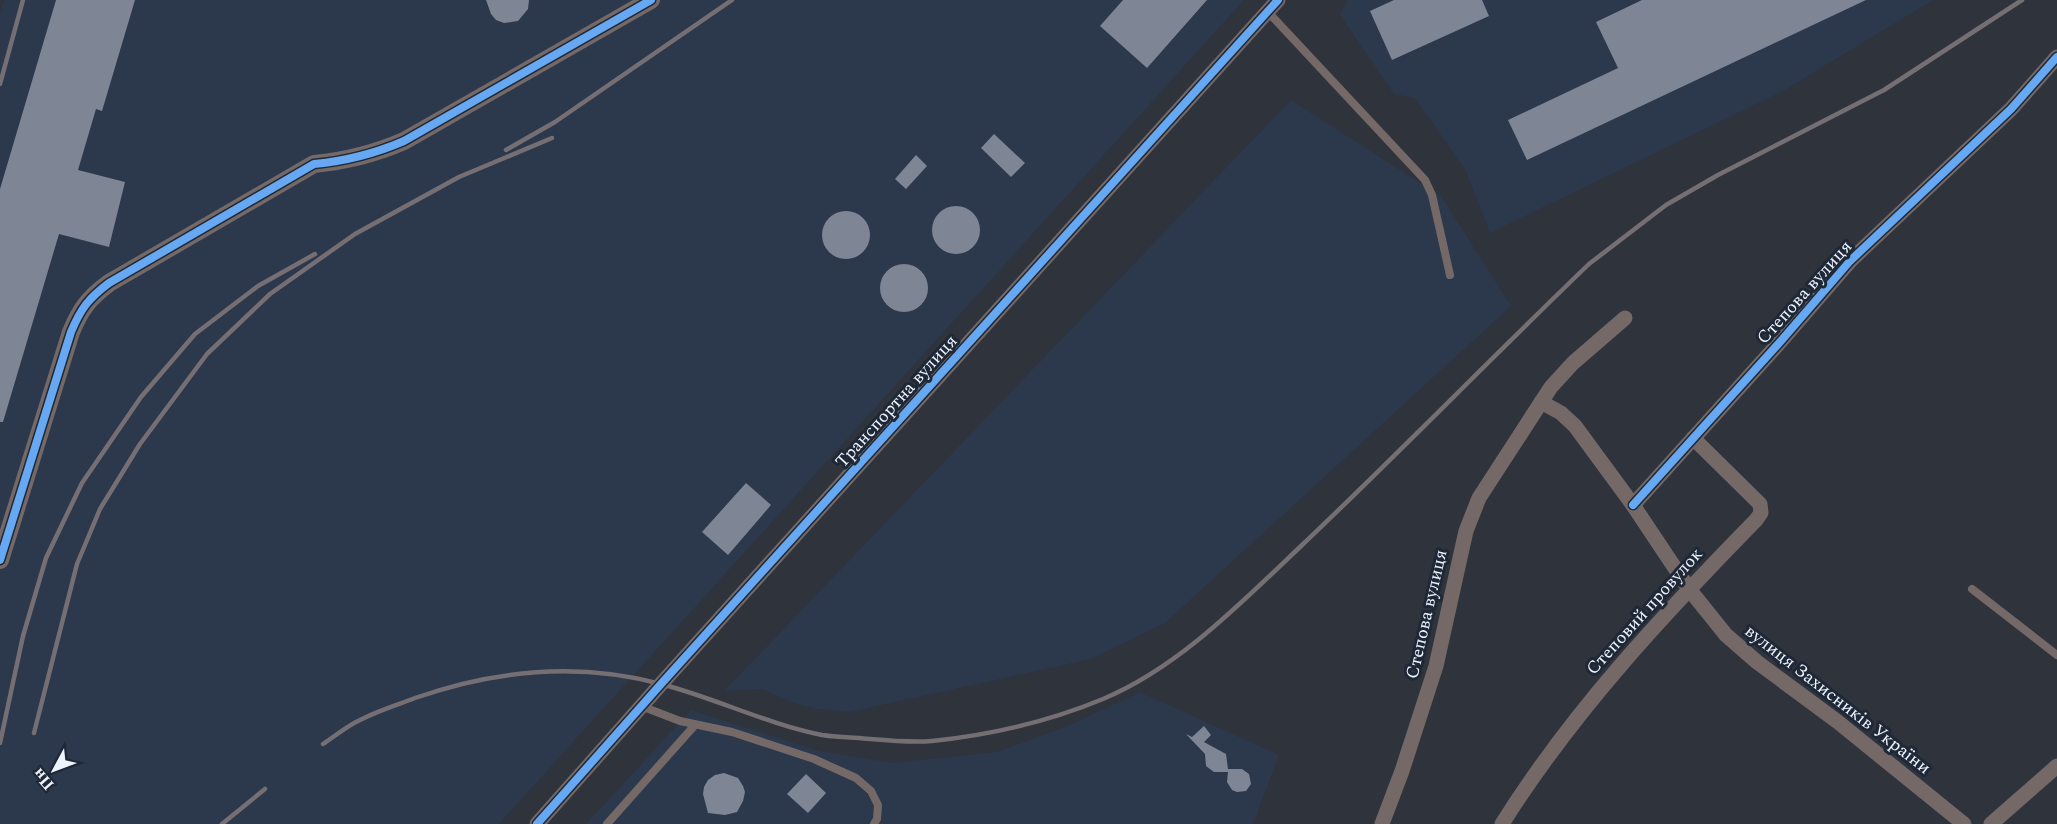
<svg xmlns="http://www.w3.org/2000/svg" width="2057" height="824" viewBox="0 0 2057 824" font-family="Spectral,serif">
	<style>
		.built { fill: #2c384c }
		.building { fill: #7e8695 }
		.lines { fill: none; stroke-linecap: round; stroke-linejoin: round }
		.service { stroke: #746967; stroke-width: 8 }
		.minor { stroke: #746967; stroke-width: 15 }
		.tertiary { stroke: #746967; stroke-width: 18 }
		.rail { stroke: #756f73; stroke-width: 4.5 }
		.cycleway-casing { stroke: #1f2837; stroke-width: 11 }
		.cycleway { stroke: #66a8f1; stroke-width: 8 }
		.labels { text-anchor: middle; stroke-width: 6; stroke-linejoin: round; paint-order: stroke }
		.street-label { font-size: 18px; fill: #eef4ff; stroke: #1f2837 }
	</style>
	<rect width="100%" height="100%" fill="#2f333c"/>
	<g class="built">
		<polygon points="4,0 1244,0 499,824 0,824 0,12"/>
		<polygon points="1347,0 1933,0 1783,91 1490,233 1466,171 1415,98 1394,94 1340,15"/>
		<polygon points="1291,100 1442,197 1511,306 1165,623 1091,659 850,712 819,709 793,703 763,689 724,691"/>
		<polygon points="1140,692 1279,755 1253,824 586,824 691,710 819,751 891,763 997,752 1070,725"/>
	</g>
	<g class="building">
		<polygon points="56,0 135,0 102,111 96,109 78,170 125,182 109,247 59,234 3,422 0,422 0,189"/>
		<polygon points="486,0 529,0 528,9 518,21 504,23 496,20 491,14"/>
		<polygon points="1123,0 1207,0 1147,68 1100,26"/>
		<polygon points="1394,0 1482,0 1489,16 1392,60 1370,11"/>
		<polygon points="1642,0 1866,0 1527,160 1508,120 1618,68 1596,22"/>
		<polygon points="994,134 1025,163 1011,177 981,148"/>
		<polygon points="916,155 927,166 906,189 895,179"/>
		<circle cx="956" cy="230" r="24"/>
		<circle cx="846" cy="235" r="24"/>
		<circle cx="904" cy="288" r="24"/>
		<polygon points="746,483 771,505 728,555 702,532"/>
		<polygon points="1204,726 1211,735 1204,742 1226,754 1228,769 1242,769 1249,774 1251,784 1246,791 1237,792 1232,790 1227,782 1228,772 1214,772 1206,766 1205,754 1186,734 1192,737"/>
		<polygon points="724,773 738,778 743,786 745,792 743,801 737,812 725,815 708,813 703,794 704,787 708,780 715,775"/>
		<polygon points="806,774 826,793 808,813 787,794"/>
	</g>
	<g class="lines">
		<g class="service">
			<polyline points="1268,12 1425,180 1432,195 1450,275"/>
			<polyline points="1972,589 2057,655"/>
			<polyline points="641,706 680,721 732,732 814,759 856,778 871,791 878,805 877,819 874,824"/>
			<polyline points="607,824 695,725"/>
		</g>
		<g class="minor">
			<polyline points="1541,402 1561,413 1575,426 1633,505 1689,589 1726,635 1757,662 1838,722 1964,824"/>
			<polyline points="1633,505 1780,342 1850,261 2011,109 2057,57"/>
			<polyline points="537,824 661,684 1278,0"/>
			<polyline points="1382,824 1402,771 1436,666 1466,531 1479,498 1551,387 1573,363 1625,318"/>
			<path d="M1502 824C1573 711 1663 615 1756 520L1761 513 1760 504 1693 438"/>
			<polyline points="1991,824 2057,766"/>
		</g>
		<path class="tertiary" d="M0 560 71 332C81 308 89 298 109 283L314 164C346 161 374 154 404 141L651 0"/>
		<g class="rail">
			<polyline points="0,84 23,0"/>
			<polyline points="506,150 555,122 732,0"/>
			<polyline points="34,733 77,564 100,509 140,444 207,354 270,294 355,234 459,177 552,138"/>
			<polyline points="0,743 23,636 46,558 82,483 141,397 195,334 258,286 315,254"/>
			<path d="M323 744C335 736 347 726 360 720 377 711 397 705 415 698 495 670 578 662 661 684 715 698 767 724 822 735 834 737 847 737 859 738 883 740 908 743 932 741 990 735 1050 721 1103 699 1178 668 1242 602 1300 547 1398 454 1492 357 1589 264L1666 205 1718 175 1884 90 2022 0"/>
			<polyline points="222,824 265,789"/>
		</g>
		<defs>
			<g id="cycleway">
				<polyline points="1633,505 1780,342 1850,261 2011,109 2057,57"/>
				<path d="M0 560 71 332C81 308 89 298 109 283L314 164C346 161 374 154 404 141L651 0"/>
				<polyline points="537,824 661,684 1278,0"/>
			</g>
		</defs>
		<use href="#cycleway" class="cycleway-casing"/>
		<use href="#cycleway" class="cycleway"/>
	</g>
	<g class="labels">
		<g class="street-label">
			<text transform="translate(1804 292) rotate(-48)" y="6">Степова вулиця</text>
			<text transform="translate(896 401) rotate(-48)" y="6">Транспортна вулиця</text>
			<text transform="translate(1644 611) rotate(-48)" y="6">Степовий провулок</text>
			<text transform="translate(1426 614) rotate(-77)" y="6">Степова вулиця</text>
			<text transform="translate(1838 699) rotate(38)" y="6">вулиця Захисників України</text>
		</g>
	</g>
	<g transform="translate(54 770) rotate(229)" stroke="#1f2837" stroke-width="4.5" paint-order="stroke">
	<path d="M0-4.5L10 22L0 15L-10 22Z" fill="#eef4ff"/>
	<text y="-9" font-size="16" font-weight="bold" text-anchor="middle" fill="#eef4ff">Пн</text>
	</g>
</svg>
